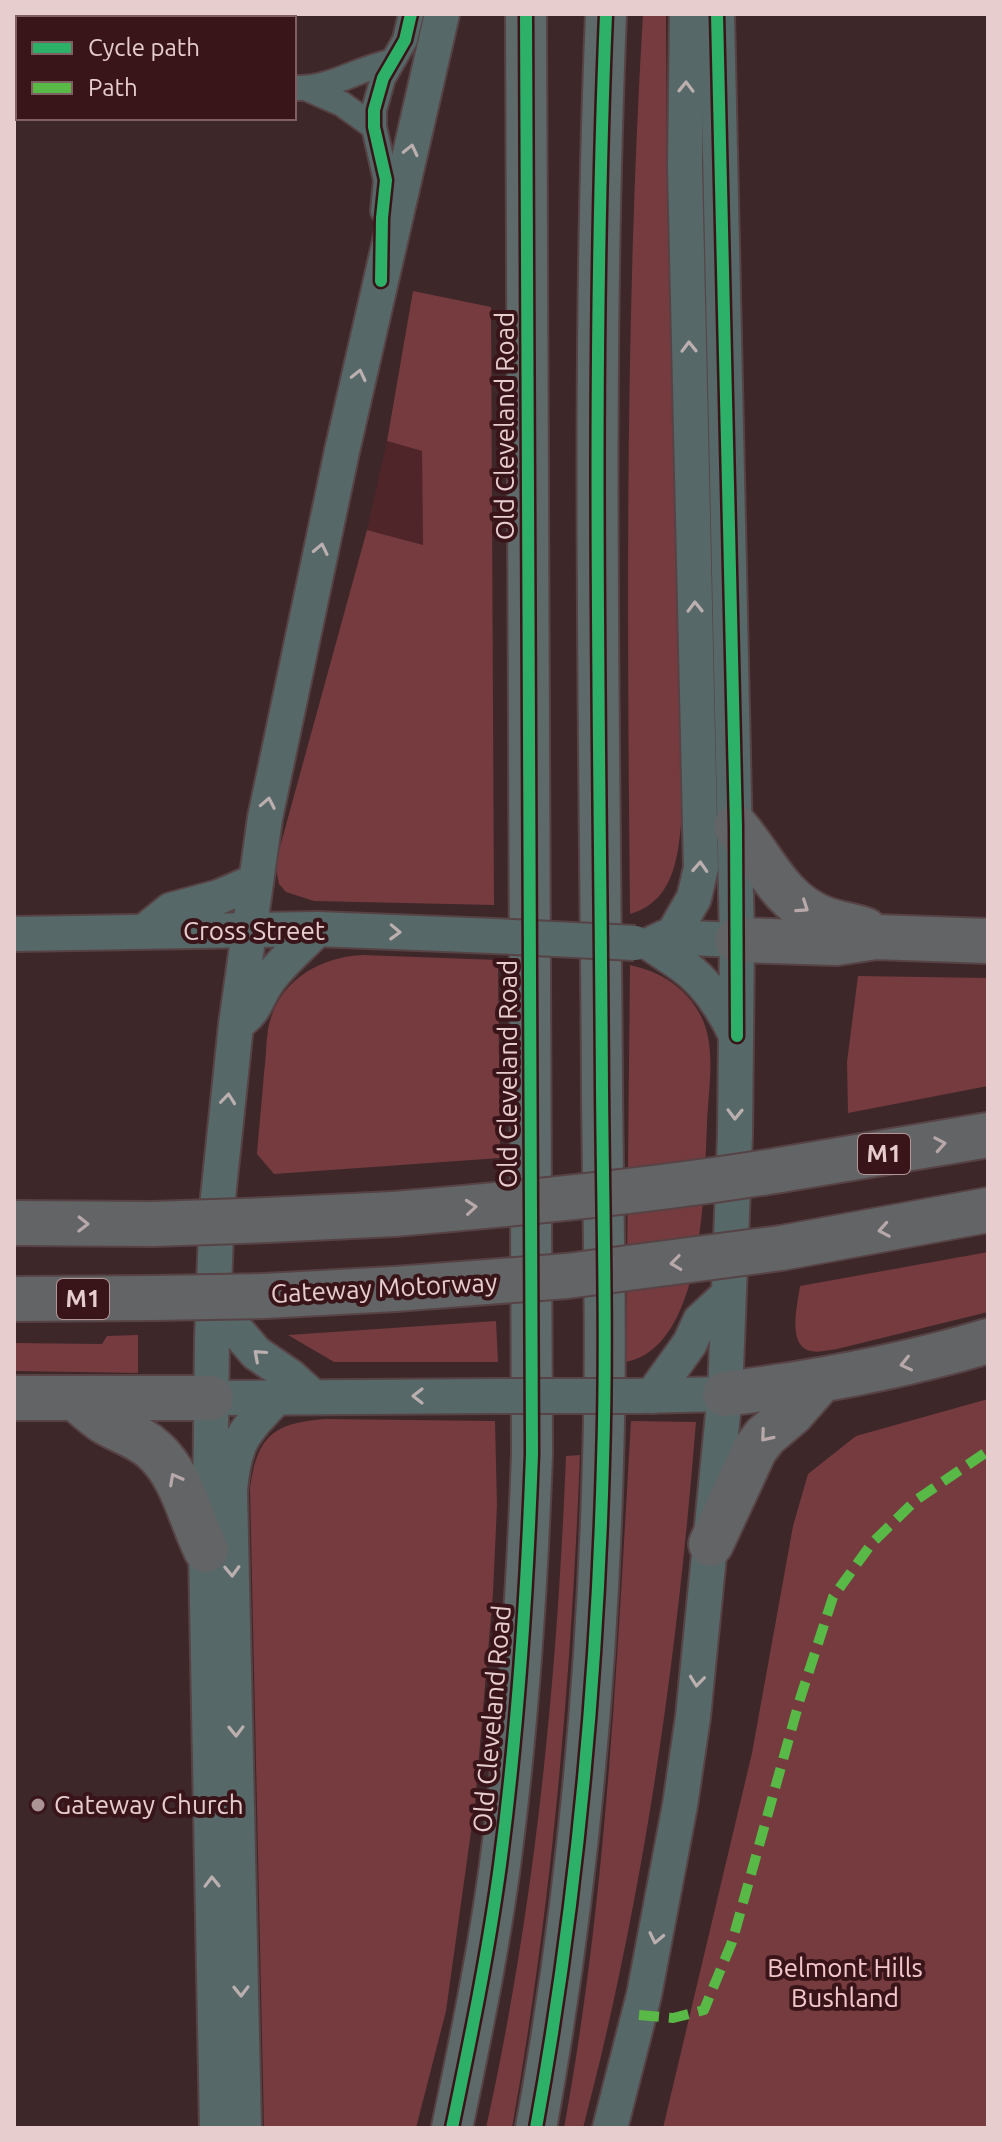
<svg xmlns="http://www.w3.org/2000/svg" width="1002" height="2142" viewBox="0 0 1002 2142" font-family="Ubuntu,sans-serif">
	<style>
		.built { fill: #502529 }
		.green { fill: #753b3f }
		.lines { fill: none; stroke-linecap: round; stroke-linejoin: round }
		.minor-casing { stroke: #574345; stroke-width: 28 }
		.secondary-casing { stroke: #574345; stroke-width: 38 }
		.trunk-casing { stroke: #574345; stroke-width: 44 }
		.motorway-casing { stroke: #574345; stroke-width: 48 }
		.minor { stroke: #566767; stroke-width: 24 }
		.secondary { stroke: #576868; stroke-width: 34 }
		.trunk { stroke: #5e6a6a; stroke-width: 40 }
		.motorway { stroke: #626465; stroke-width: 44 }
		.secondary-bridge-casing { stroke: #574345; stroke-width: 38; stroke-linecap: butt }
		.motorway-bridge-casing { stroke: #574345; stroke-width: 48; stroke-linecap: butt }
		.secondary-bridge { stroke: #576868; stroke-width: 34 }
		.motorway-bridge { stroke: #626465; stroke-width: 44 }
		.quiet { stroke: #58b947; stroke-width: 10; stroke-dasharray: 20 10; stroke-linecap: butt }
		.cycleway-casing { stroke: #391519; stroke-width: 17 }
		.cycleway { stroke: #2db169; stroke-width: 12 }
		.oneway { stroke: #bcafaf }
		.oneway2 { stroke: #b8a8a9 }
		.poi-dot { fill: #ac9394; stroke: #391519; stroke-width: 3 }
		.labels { text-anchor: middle; stroke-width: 8; stroke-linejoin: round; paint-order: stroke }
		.shield { fill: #391519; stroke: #b39697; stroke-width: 2 }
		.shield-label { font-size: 24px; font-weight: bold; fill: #e7cdcd }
		.street-label { font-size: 26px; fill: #e7cdcd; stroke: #391519 }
		.poi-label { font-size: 26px; fill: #e7cdcd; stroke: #391519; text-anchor: start }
		.park-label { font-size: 26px; fill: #f4c8ca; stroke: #391519 }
	</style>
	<rect width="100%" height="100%" fill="#3d2729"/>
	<polygon class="built" points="387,441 422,451 423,545 367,530"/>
	<g class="green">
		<path d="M643 14H666L667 180 683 800C679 844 680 900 630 914 627 614 625 314 643 14Z"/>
		<polygon points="413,291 491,307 494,905 314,901 286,892 279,884 275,865 367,530 423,545 422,451 387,441"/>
		<path d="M363 955 498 960 500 1158 274 1174 257 1154C259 1127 262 1100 264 1073 266 1059 266 1043 268 1029 277 982 318 957 363 955Z"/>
		<path d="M630 965C661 972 686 987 701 1016 717 1048 708 1090 707 1124 704 1187 705 1346 626 1362Z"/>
		<polygon points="858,976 988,978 988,1086 848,1113 847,1062"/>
		<path d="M988 1252V1312L837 1349C829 1350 819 1353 811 1351 786 1346 798 1303 800 1286Z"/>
		<polygon points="496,1321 498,1362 334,1362 288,1335"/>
		<polygon points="138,1335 138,1373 14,1371 14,1343 102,1344 107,1336"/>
		<polygon points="988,1399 988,2128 663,2128 752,1753 793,1526 808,1474 856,1436"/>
		<path d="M325 1419 495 1421 497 1505 493 1593 475 1803 446 2011 416 2128H264L250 1488C257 1435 274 1423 325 1419Z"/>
		<path d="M631 1421 696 1422C677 1660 644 1896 583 2128H564C607 1894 617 1658 631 1421Z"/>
		<path d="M580 1455C571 1681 552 1905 512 2128H486C535 1906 557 1682 566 1456Z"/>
	</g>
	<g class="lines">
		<defs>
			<g id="minor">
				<path d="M294 88C330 90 358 68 391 62"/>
				<polyline points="308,89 342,104 374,127"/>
				<polyline points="14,91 18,91"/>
				<polyline points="383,211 386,180 374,127 374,110 383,78 405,40 411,14"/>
			</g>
			<g id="secondary">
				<polyline points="145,931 171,910 219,897 256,881"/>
				<polyline points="14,934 317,929 494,936"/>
				<polyline points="671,938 694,898 701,868 685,167 687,14"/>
				<polyline points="655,942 666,937 737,940"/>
				<path d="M651 944C661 951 672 958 682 965 707 982 723 1008 736 1035"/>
				<path d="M239 1022C257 1009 256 998 268 981 281 962 301 946 317 929"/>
				<polyline points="214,1304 256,1353 291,1377 312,1396"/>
				<polyline points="638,1396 725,1394"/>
				<polyline points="652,1396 690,1343 700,1321 728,1295"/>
				<polyline points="211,1398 496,1396"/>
				<polyline points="217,2128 206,1550 210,1516 212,1339 217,1207 236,1025 265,818 342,451 442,14"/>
				<path d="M244 2128 230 1491C234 1440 244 1432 277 1397"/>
				<polyline points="610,2128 644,1995 680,1805 693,1717 725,1394 735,1135 737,940 717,14"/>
			</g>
			<g id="trunk">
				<path d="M452 2128C470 2041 488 1954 500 1865 518 1729 527 1592 532 1454L526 14"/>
				<path d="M536 2128C576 1908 597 1685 603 1461 607 1338 603 1213 602 1089 600 731 591 372 606 14"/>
			</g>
			<g id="motorway">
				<path d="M736 827C764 859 779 901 822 918 836 924 852 925 865 930"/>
				<polyline points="737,940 836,943 876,937 988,941"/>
				<polyline points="780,1170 988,1135"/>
				<polyline points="268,1220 394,1214"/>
				<polyline points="14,1223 153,1224"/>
				<polyline points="781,1248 988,1210"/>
				<polyline points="264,1296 395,1289"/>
				<polyline points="14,1299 153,1298"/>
				<path d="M725 1394C814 1383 901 1367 988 1341"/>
				<polyline points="14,1398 211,1398"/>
				<path d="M75 1398C84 1405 94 1415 105 1422 121 1432 139 1436 154 1450 182 1475 190 1517 206 1550"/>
				<polyline points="711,1544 755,1449 765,1436 792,1413 820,1381"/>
			</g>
		</defs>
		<use href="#minor" class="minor-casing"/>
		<use href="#secondary" class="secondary-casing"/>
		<use href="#trunk" class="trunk-casing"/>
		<use href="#motorway" class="motorway-casing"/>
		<use href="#minor" class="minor"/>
		<use href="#secondary" class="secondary"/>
		<use href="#trunk" class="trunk"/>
		<use href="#motorway" class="motorway"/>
		<defs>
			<g id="secondary-bridge">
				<polyline points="494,936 635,943"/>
				<polyline points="496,1396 638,1396"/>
			</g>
			<g id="motorway-bridge">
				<path d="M394 1214C523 1203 652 1191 780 1170"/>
				<polyline points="153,1224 268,1220"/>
				<polyline points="395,1289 567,1276 781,1248"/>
				<polyline points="153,1298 264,1296"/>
			</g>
		</defs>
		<use href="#secondary-bridge" class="secondary-bridge-casing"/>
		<use href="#motorway-bridge" class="motorway-bridge-casing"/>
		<use href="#secondary-bridge" class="secondary-bridge"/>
		<use href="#motorway-bridge" class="motorway-bridge"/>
		<polyline class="quiet" points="639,2015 673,2018 704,2010 732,1942 800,1699 833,1597 872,1543 916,1500 988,1451"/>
		<defs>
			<g id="cycleway">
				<polyline points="717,14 736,827 737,1036"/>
				<polyline points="381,281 382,218 386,180 374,127 374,110 383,78 405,40 411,14"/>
				<path d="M452 2128C470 2041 488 1954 500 1865 518 1729 527 1592 532 1454L526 14"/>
				<path d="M536 2128C576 1908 597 1685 603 1461 607 1338 603 1213 602 1089 600 731 591 372 606 14"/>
			</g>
		</defs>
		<use href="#cycleway" class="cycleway-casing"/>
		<use href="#cycleway" class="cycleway"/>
	</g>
	<defs><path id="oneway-chevron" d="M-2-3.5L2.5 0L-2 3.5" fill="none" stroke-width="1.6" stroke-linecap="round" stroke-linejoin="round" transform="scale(2)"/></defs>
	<g class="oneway">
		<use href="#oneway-chevron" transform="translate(686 87) rotate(-89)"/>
		<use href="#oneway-chevron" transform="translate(411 150) rotate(-77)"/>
		<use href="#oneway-chevron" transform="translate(689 347) rotate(-91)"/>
		<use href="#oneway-chevron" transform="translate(359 375) rotate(-77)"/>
		<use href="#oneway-chevron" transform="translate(321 549) rotate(-78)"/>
		<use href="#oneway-chevron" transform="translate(695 607) rotate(-91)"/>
		<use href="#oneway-chevron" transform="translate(268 803) rotate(-79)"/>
		<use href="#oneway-chevron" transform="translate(700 867) rotate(-87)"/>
		<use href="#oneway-chevron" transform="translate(395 932) rotate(2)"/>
		<use href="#oneway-chevron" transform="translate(228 1099) rotate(-84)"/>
		<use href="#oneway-chevron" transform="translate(735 1114) rotate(91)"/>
		<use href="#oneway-chevron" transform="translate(259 1355) rotate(-138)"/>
		<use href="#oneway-chevron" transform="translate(418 1396) rotate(-180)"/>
		<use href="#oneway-chevron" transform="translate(232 1571) rotate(88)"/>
		<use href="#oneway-chevron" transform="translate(697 1681) rotate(96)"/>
		<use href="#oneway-chevron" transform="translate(236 1731) rotate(89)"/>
		<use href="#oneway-chevron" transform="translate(212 1882) rotate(-91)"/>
		<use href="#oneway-chevron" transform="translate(656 1938) rotate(102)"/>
		<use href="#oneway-chevron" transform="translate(241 1991) rotate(89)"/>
	</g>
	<g class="oneway2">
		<use href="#oneway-chevron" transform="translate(803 907) rotate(34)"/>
		<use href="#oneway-chevron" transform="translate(940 1144) rotate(-10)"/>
		<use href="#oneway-chevron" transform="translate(471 1207) rotate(-5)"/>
		<use href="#oneway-chevron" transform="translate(83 1224) rotate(1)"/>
		<use href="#oneway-chevron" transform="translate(884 1230) rotate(170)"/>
		<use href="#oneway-chevron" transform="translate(676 1263) rotate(173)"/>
		<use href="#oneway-chevron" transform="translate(906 1364) rotate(167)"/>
		<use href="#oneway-chevron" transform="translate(766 1436) rotate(130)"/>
		<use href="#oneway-chevron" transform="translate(175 1479) rotate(-118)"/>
	</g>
	<circle class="poi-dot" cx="38" cy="1805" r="8"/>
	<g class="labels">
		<g class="shield">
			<rect x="858" y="1134" width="52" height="40" rx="6"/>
			<rect x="57" y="1279" width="52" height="40" rx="6"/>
		</g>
		<g class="shield-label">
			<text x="884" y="1162">M1</text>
			<text x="83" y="1307">M1</text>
		</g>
		<g class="street-label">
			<text transform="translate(505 426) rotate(-90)" y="9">Old Cleveland Road</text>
			<text x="254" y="940">Cross Street</text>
			<text transform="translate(508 1074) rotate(-90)" y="9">Old Cleveland Road</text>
			<text transform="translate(384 1288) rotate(-3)" y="9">Gateway Motorway</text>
			<text transform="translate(492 1719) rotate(-85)" y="9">Old Cleveland Road</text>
		</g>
		<g class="poi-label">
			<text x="54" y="1814">Gateway Church</text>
		</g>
		<g class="park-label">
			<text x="845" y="1977">Belmont Hills<tspan x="845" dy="30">Bushland</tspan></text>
		</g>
	</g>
	<rect width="1002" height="2142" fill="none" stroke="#e7cdcd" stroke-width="32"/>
	<rect x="16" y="16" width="280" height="104" fill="#391519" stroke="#7f5f61" stroke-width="2"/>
	<rect x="32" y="42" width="40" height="12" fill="#2db169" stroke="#7f5f61" stroke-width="2"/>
	<text x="88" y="56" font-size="24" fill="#e7cdcd">Cycle path</text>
	<rect x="32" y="82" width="40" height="12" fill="#58b947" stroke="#7f5f61" stroke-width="2"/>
	<text x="88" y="96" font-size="24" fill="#e7cdcd">Path</text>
</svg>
